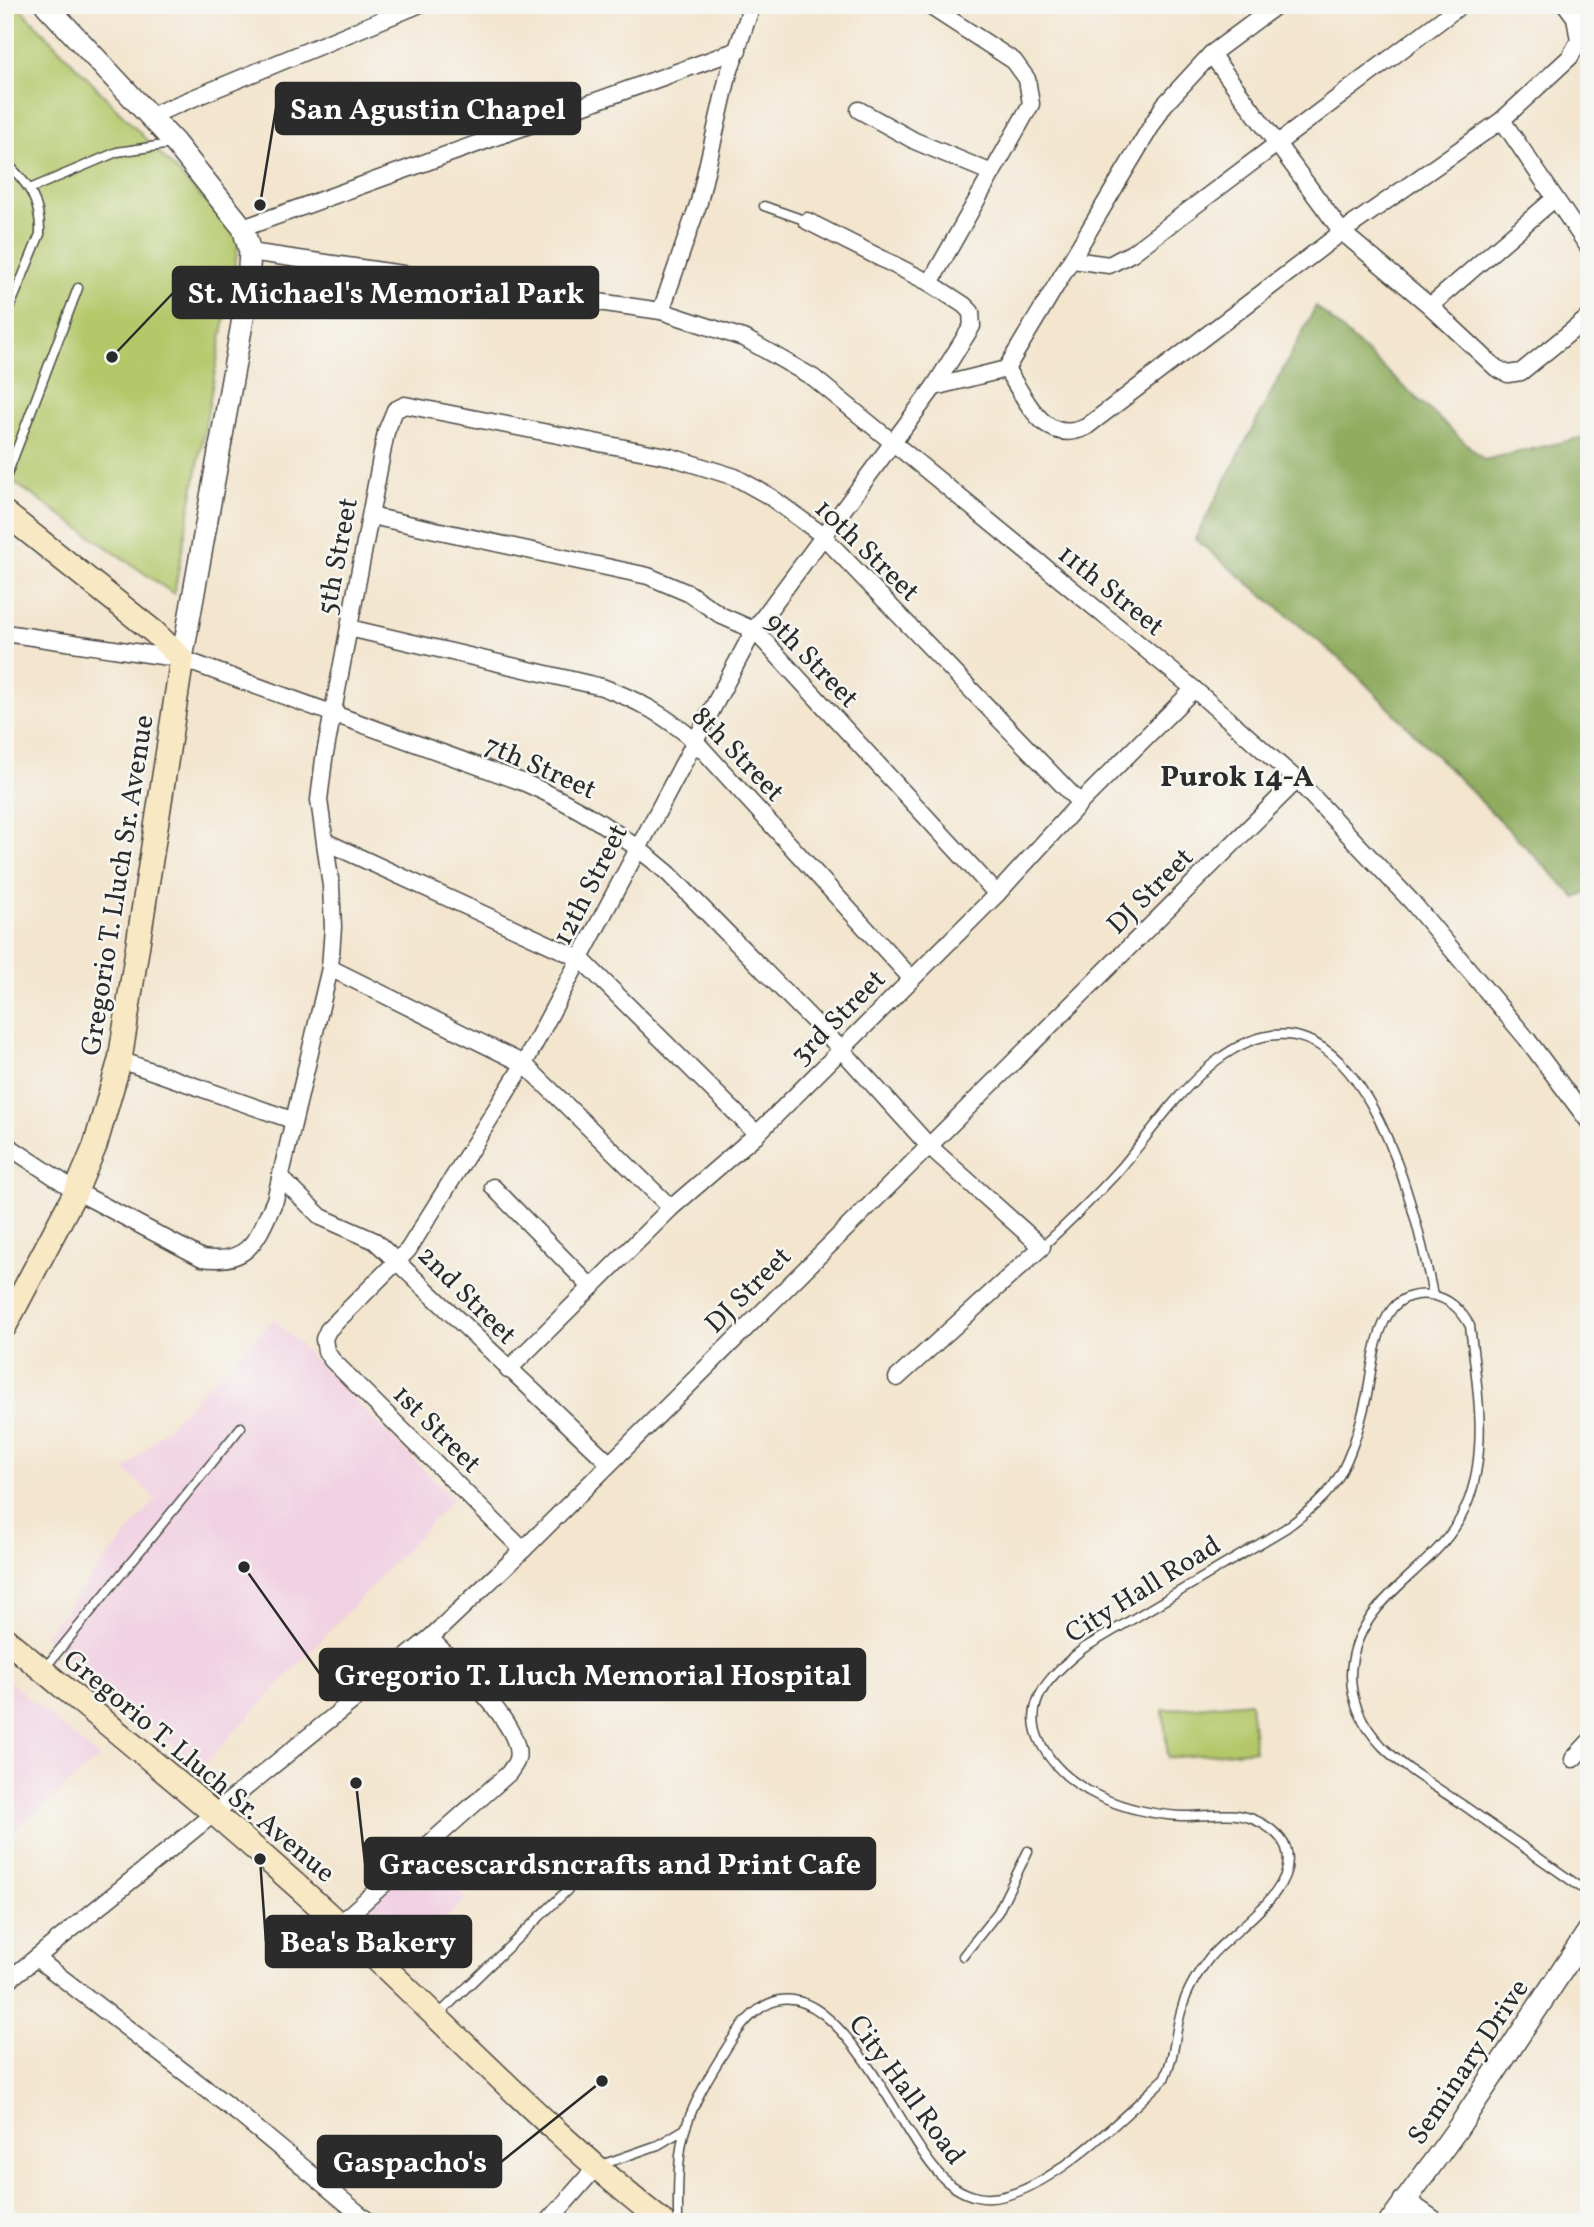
<svg xmlns="http://www.w3.org/2000/svg" width="1594" height="2227" viewBox="0 0 1594 2227" font-family="Vollkorn,serif">
	<style>
		.built { fill: #f1d0e2 }
		.green { fill: #b4c86b; stroke: #707a4b; stroke-width: 2 }
		.forest { fill: #8fac5f; stroke: #5d6c45; stroke-width: 2 }
		.lines { fill: none; stroke-linecap: round; stroke-linejoin: round }
		.service-casing { stroke: #494743; stroke-width: 11 }
		.minor-casing { stroke: #494743; stroke-width: 19 }
		.tertiary-casing { stroke: #494743; stroke-width: 24 }
		.secondary-casing { stroke: #494743; stroke-width: 26 }
		.service { stroke: #fff; stroke-width: 8 }
		.minor { stroke: #fff; stroke-width: 16 }
		.tertiary { stroke: #fff; stroke-width: 21 }
		.secondary { stroke: #f8e8c3; stroke-width: 23 }
		.labels { text-anchor: middle; stroke-width: 5; stroke-linejoin: round; paint-order: stroke }
		.street-label { font-size: 28px; fill: #2b2b2b; stroke: #f6f6f2 }
		.neighbourhood-label { font-size: 30px; font-weight: bold; fill: #2b2b2b; stroke: #f6f6f2 }
		.leader { fill: none; stroke: #2b2b2b; stroke-width: 2.5 }
		.callout-dot { fill: #2b2b2b; stroke: #f6f6f2; stroke-width: 2.5 }
		.callout { fill: #2b2b2b; stroke: #2b2b2b; stroke-width: 2.5 }
		.callout-label { font-size: 30px; text-anchor: middle; font-weight: bold; fill: #fff }
	</style>
	<rect width="100%" height="100%" fill="#f6f6f2"/>
	<filter id="ink" filterUnits="userSpaceOnUse"><feTurbulence type="fractalNoise" baseFrequency=".0143" numOctaves="2"/><feDisplacementMap in="SourceGraphic" scale="14" xChannelSelector="R" yChannelSelector="G"/><feConvolveMatrix kernelMatrix="1 2 1 2 8 2 1 2 1" color-interpolation-filters="sRGB"/></filter>
	<filter id="wash" filterUnits="userSpaceOnUse"><feTurbulence type="fractalNoise" baseFrequency=".00686" numOctaves="4" result="noise"/><feDisplacementMap in="SourceGraphic" scale="28" xChannelSelector="R" yChannelSelector="G"/><feGaussianBlur stdDeviation="1.57" result="paint"/><feColorMatrix in="noise" values="0 0 0 0 0 0 0 0 0 0 0 0 0 0 0 0 0 1.4 0 .05"/><feComposite in="paint" operator="in"/></filter>
	<g filter="url(#wash)">
		<rect width="100%" height="100%" fill="#f3e5ce"/>
		<g class="built">
			<polygon points="274,1319 453,1499 201,1768 43,1636 156,1499 125,1470"/>
			<polygon points="5,1678 99,1758 5,1838"/>
			<polygon points="421,1852 466,1899 404,1958 359,1911"/>
		</g>
		<g class="green">
			<polygon points="5,5 17,5 240,237 174,594 5,476"/>
			<polygon points="1250,1702 1255,1750 1168,1758 1163,1710"/>
		</g>
		<polygon class="forest" points="1316,306 1484,460 1589,436 1589,892 1576,898 1345,663 1195,539"/>
	</g>
	<g filter="url(#ink)">
		<g class="lines">
			<defs>
				<g id="service">
					<path d="M5 162C28 182 41 202 40 234L5 319"/>
					<polyline points="32,188 117,152 171,144"/>
					<polyline points="764,206 807,221"/>
					<polyline points="5,480 78,288"/>
					<path d="M1042 1247C1069 1222 1096 1196 1121 1168 1151 1132 1179 1090 1216 1061 1356 954 1414 1201 1433 1295"/>
					<polyline points="44,1669 241,1427"/>
					<polyline points="963,1956 998,1912 1028,1851"/>
					<polyline points="437,2016 581,1877"/>
					<polyline points="601,2165 658,2145 685,2129"/>
					<path d="M678 2222C678 2196 677 2151 686 2127 696 2096 715 2066 733 2038 814 1917 889 2115 934 2168 945 2182 960 2193 977 2197 1033 2210 1125 2115 1164 2079 1176 2053 1174 2034 1182 2008 1187 1990 1199 1971 1210 1957 1233 1929 1300 1891 1286 1848 1281 1834 1264 1823 1250 1818 1229 1811 1203 1817 1181 1816 1128 1813 1067 1793 1041 1744 1019 1702 1054 1672 1084 1648L1286 1528C1306 1513 1327 1498 1339 1476 1353 1452 1361 1422 1367 1395 1372 1368 1375 1331 1392 1309 1401 1297 1416 1293 1430 1295 1450 1298 1461 1310 1470 1326 1477 1385 1490 1453 1465 1509 1437 1573 1353 1596 1351 1675 1351 1702 1363 1726 1382 1746 1405 1769 1436 1787 1463 1805 1505 1834 1547 1864 1589 1893"/>
				</g>
				<g id="minor">
					<polyline points="928,5 1014,61 1027,79 1031,104 930,283"/>
					<polyline points="1211,54 1342,232 1430,306 1496,368 1508,374 1521,372 1589,317"/>
					<polyline points="859,110 915,141 992,173"/>
					<polyline points="150,116 418,5"/>
					<polyline points="1502,120 1589,248"/>
					<polyline points="243,228 738,50"/>
					<polyline points="250,252 661,311 746,339 814,378 1194,689 1297,780 1412,902 1527,1039 1589,1122"/>
					<polyline points="1073,260 1109,265 1132,253 1461,5"/>
					<polyline points="1430,306 1554,199"/>
					<polyline points="661,311 699,202 728,76 752,5"/>
					<path d="M1006 369C1026 398 1044 447 1086 427L1342 232 1502 120 1570 57 1579 41 1575 17 1566 5"/>
					<polyline points="934,387 1006,369 1164,105 1211,54 1277,5"/>
					<polyline points="371,516 648,576 690,594 722,616 754,630 997,894"/>
					<path d="M349 628 602 687C638 700 666 716 695 741L912 979"/>
					<path d="M5 633 182 659 525 783C578 806 624 835 668 873L841 1049 929 1146 1042 1247 897 1378"/>
					<polyline points="326,842 581,959 757,1134"/>
					<polyline points="330,968 524,1064 671,1208"/>
					<polyline points="120,1060 292,1120"/>
					<path d="M5 1144 76 1191 202 1258C250 1265 257 1239 275 1200L330 968 333 927 331 886 319 800 324 759 386 432 395 410 405 405 671 457 735 477 769 496 821 534 1080 803"/>
					<polyline points="280,1177 321,1217 375,1241 609,1463"/>
					<polyline points="493,1187 591,1287"/>
					<polyline points="508,1370 671,1208 757,1134 997,894 1080,803 1194,689"/>
					<polyline points="523,1550 332,1360 326,1351 324,1339 328,1330 408,1250 524,1064 754,630 934,387 972,326 971,312 964,305 930,283 807,221"/>
					<polyline points="1573,1759 1589,1742"/>
					<path d="M339 1924 509 1773C511 1769 516 1764 517 1759 525 1727 451 1660 430 1638"/>
					<polyline points="36,1958 240,2115 369,2222"/>
					<polyline points="5,1983 430,1638 523,1550 1297,780"/>
					<polyline points="548,2222 597,2166"/>
				</g>
				<g id="tertiary">
					<polyline points="46,5 175,143 243,228 250,252 247,296 182,659"/>
					<polyline points="1404,2201 1434,2222"/>
					<polyline points="1390,2222 1458,2128 1589,1930"/>
				</g>
				<g id="secondary">
					<polyline points="5,513 154,632 182,659 120,1060 95,1146 76,1191 5,1326"/>
					<path d="M5 1639C118 1733 232 1825 340 1925 447 2024 548 2132 663 2222"/>
				</g>
			</defs>
			<use href="#service" class="service-casing"/>
			<use href="#minor" class="minor-casing"/>
			<use href="#tertiary" class="tertiary-casing"/>
			<use href="#secondary" class="secondary-casing"/>
			<use href="#service" class="service"/>
			<use href="#minor" class="minor"/>
			<use href="#tertiary" class="tertiary"/>
			<use href="#secondary" class="secondary"/>
		</g>
	</g>
	<g class="labels">
		<g class="street-label">
			<text transform="translate(868 549) rotate(44)" y="10">10th Street</text>
			<text transform="translate(336 556) rotate(-79)" y="10">5th Street</text>
			<text transform="translate(1112 589) rotate(39)" y="10">11th Street</text>
			<text transform="translate(813 659) rotate(46)" y="10">9th Street</text>
			<text transform="translate(739 753) rotate(46)" y="10">8th Street</text>
			<text transform="translate(541 766) rotate(24)" y="10">7th Street</text>
			<text transform="translate(589 884) rotate(-63)" y="10">12th Street</text>
			<text transform="translate(116 885) rotate(-81)" y="10">Gregorio T. Lluch Sr. Avenue</text>
			<text transform="translate(1149 890) rotate(-45)" y="10">DJ Street</text>
			<text transform="translate(837 1016) rotate(-45)" y="10">3rd Street</text>
			<text transform="translate(747 1289) rotate(-45)" y="10">DJ Street</text>
			<text transform="translate(468 1294) rotate(45)" y="10">2nd Street</text>
			<text transform="translate(438 1428) rotate(45)" y="10">1st Street</text>
			<text transform="translate(1142 1588) rotate(-32)" y="10">City Hall Road</text>
			<text transform="translate(200 1765) rotate(40)" y="10">Gregorio T. Lluch Sr. Avenue</text>
			<text transform="translate(1467 2061) rotate(-56)" y="10">Seminary Drive</text>
			<text transform="translate(908 2089) rotate(54)" y="10">City Hall Road</text>
		</g>
		<g class="neighbourhood-label">
			<text x="1237" y="786">Purok 14-A</text>
		</g>
	</g>
	<path class="leader" d="M260 205L276 108M112 357L173 293M244 1567L320 1674M356 1783L365 1863M260 1859L266 1942M602 2081L501 2162"/>
	<g class="callout-dot">
		<circle cx="260" cy="205" r="7"/>
		<circle cx="112" cy="357" r="7"/>
		<circle cx="244" cy="1567" r="7"/>
		<circle cx="356" cy="1783" r="7"/>
		<circle cx="260" cy="1859" r="7"/>
		<circle cx="602" cy="2081" r="7"/>
	</g>
	<g class="callout">
		<rect x="276" y="83" width="304" height="51" rx="7"/>
		<rect x="173" y="267" width="425" height="51" rx="7"/>
		<rect x="320" y="1649" width="545" height="51" rx="7"/>
		<rect x="365" y="1838" width="510" height="51" rx="7"/>
		<rect x="266" y="1916" width="205" height="51" rx="7"/>
		<rect x="318" y="2136" width="183" height="51" rx="7"/>
	</g>
	<g class="callout-label">
		<text x="428" y="119">San Agustin Chapel</text>
		<text x="386" y="303">St. Michael's Memorial Park</text>
		<text x="593" y="1685">Gregorio T. Lluch Memorial Hospital</text>
		<text x="620" y="1874">Gracescardsncrafts and Print Cafe</text>
		<text x="368" y="1952">Bea's Bakery</text>
		<text x="410" y="2172">Gaspacho's</text>
	</g>
	<rect width="1594" height="2227" fill="none" stroke="#f6f6f2" stroke-width="28"/>
</svg>
